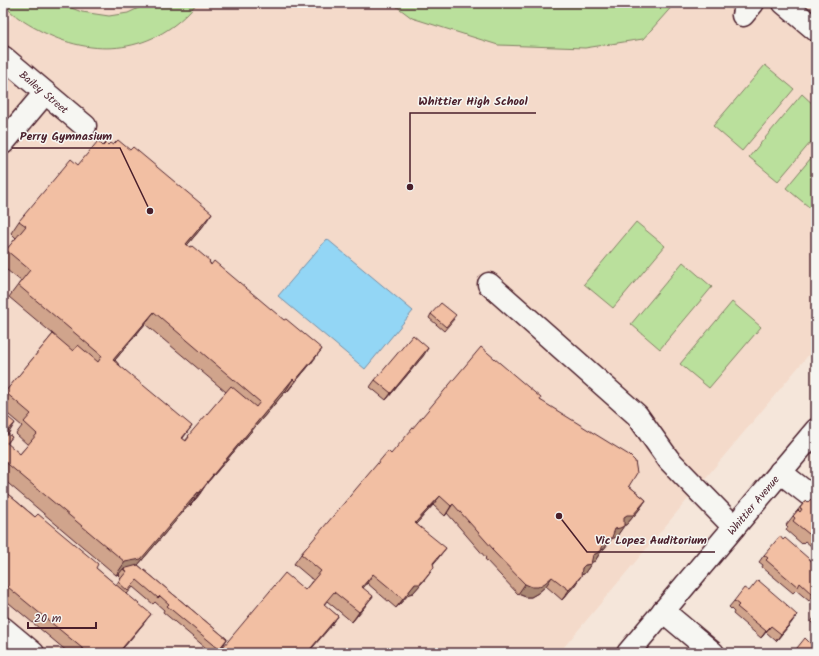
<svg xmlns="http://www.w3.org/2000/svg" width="819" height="656" viewBox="0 0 819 656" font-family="Kalam,sans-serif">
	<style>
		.built { fill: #f4daca }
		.green { fill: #bae09c; stroke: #828064 }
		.water { fill: #93d6f5; stroke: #768da4 }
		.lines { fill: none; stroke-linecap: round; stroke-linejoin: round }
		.minor-casing { stroke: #4a1f2b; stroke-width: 25 }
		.minor { stroke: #f6f6f2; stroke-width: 22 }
		.wall { fill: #d0a48c; stroke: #4a1f2b; fill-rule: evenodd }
		.shaded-wall { fill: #a98672; stroke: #4a1f2b }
		.building { fill: #f2bfa3; stroke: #4a1f2b; fill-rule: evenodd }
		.labels { text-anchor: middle; stroke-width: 3; stroke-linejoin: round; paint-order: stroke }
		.street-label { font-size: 11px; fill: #4a1f2b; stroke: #f6f6f2 }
		.leader { fill: none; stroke: #4a1f2b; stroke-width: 1.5 }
		.callout-dot { fill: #4a1f2b; stroke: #f6f6f2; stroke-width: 1.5 }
		.callout-label { font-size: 12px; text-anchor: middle; font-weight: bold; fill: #4a1f2b; stroke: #f6f6f2; stroke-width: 3; stroke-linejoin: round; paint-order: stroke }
	</style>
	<rect width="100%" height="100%" fill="#f5e6da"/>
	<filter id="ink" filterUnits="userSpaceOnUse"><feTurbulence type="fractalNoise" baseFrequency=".025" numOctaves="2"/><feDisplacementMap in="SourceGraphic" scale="8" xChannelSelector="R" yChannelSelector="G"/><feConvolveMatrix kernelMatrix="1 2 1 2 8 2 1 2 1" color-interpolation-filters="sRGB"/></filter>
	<g filter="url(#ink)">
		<polygon class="built" points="3,3 816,3 816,346 559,653 3,653 3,27 12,17 3,9"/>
		<g class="green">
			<path d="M3 3H58L82 12 109 16 128 13 149 3H197C155 54 94 60 37 29 27 24 8 12 3 3Z"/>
			<polygon points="392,3 675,3 643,39 585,48 498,45 412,18"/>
			<polygon points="765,65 794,89 742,151 713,126"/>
			<polygon points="802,94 816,107 816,136 778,181 749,157"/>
			<polygon points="816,152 816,211 815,212 786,188"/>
			<polygon points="636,222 665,246 613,308 584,284"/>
			<polygon points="683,262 712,287 660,349 631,324"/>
			<polygon points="732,302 761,327 709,388 680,364"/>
		</g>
		<polygon class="water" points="327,239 413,311 365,369 278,296"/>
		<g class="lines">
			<defs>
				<g id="minor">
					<polyline points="784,3 816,30"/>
					<polyline points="743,15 753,3"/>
					<polyline points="3,57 85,126"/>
					<polyline points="3,143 45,93"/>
					<polyline points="489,284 637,415 669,460 734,527"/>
					<polyline points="780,472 816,500"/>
					<polyline points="663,611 713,653"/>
					<polyline points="3,628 33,653"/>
					<polyline points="628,653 816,430"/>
				</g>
			</defs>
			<use href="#minor" class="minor-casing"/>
			<use href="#minor" class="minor"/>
		</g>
		<g class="wall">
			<path d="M78 165 204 225 187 245 209 262 313 361 286 393 285 392 207 483 199 495 190 506 189 505 138 565 227 639 216 653H212L163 612 164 610 155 602 153 604 133 587 127 594 144 623 119 653H69L3 598V490L116 585 121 578 118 575 119 574 116 575 3 479V413L8 434 12 437 7 444 20 454 28 445 16 434 22 426 3 410V395L53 334 9 297 21 281 3 267V254L16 238 11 233 19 221ZM145 324 226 392 185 441 115 360Z"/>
			<polygon points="431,314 454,319 444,331 429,318"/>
			<polygon points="424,355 386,400 370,387 375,380"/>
			<polygon points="540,400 629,486 646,500 639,510 626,525 624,525 617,536 614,538 612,538 604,549 602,550 595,561 591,562 591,564 584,574 581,575 575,585 562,600 546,586 538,593 531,597 526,597 518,594 485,559 486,558 447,513 445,516 433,505 416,524 439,557 433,564 434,567 427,577 413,593 409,594 396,608 367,583 363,588 366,605 352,622 327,601 324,605 338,616 331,626 305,590 313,580 294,564 301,554 391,454"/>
			<polygon points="806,500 808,502 816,503 816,550 805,541 802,544 786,530 788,527 786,525 793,516"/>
			<polygon points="764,555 812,570 816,593 809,601 796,590 793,593 762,567 763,565 759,562"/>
			<polygon points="749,591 787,606 792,622 776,641 766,632 761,638 733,614 734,612 729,607 734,601"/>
			<polygon points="816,615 816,626 811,622"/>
		</g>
		<g class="shaded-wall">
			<polygon points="212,213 204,225 178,256 186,244"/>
			<polygon points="154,312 145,324 105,372 113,360"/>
			<polygon points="428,348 424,355 386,400 391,393"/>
			<polygon points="322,349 313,361 286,393 295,381"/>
			<polygon points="293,379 285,392 207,483 199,495 190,506 207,482"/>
			<polygon points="15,423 7,436 6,433"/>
			<polygon points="192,426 183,438 173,450 182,438"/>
			<polygon points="198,492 189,505 132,572 127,571 123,569 119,574 116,575 125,562"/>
			<polygon points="440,496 433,505 408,533 415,523"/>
			<polygon points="646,500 639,510 626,525 621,525 624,517"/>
			<polygon points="453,504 445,516 451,506"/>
			<polygon points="624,526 617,536 614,538 608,539 615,529"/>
			<polygon points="611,540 604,549 597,551 604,541"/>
			<polygon points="446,548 439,557 426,573 433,563"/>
			<polygon points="601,551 595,561 586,565 593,555"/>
			<polygon points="591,564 584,574 579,575 582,568 585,565"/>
			<polygon points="434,567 427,577 413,593 409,594 396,608 403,599 415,584"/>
			<polygon points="373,574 367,583 356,597 362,587"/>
			<polygon points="581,576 575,585 562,600 569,590"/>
			<polygon points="552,577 546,586 538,593 531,597 526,597 518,594 525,584"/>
			<polygon points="373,596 366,605 352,622 359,612"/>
			<polygon points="151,614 144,623 119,653 118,653"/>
			<polygon points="797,615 792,622 776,641 781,634"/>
			<polygon points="338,616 331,626 308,653 307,653"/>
			<polygon points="771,626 761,638 766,631"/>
			<polygon points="227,639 223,646 216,653 219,649"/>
		</g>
		<g class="building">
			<path d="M118 140 130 150 133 147 212 213 186 244 190 247 192 246 210 261 209 262 211 265 214 261 284 320 286 319 322 349 295 381 293 379 207 482H208L199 493 198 492 141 559 125 562 3 460V413L15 423 6 433 12 437 7 443 20 454 37 434 24 422 31 414 5 392 53 334 73 351 78 345 98 362 102 356 18 285 30 270 6 250 26 226 19 221 71 159 78 165 98 141 103 146 106 143 108 145 110 143 113 145ZM154 312 260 402 256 407 231 386 188 436 189 437 186 441 182 438 192 426 113 360Z"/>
			<polygon points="441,303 456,315 446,327 431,314"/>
			<polygon points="413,335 428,348 391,393 375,380"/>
			<polygon points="481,347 541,398 540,400 629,455 635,461 637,473 629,486 646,500 633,515 627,515 624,517 624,526 620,528 615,529 611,540 604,541 601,551 593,555 591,564 585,565 582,568 581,576 569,590 552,577 545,583 538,587 532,587 525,584 492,550 493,549 453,504 451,506 440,496 415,523 446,548 433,563 434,567 420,584 415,584 403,599 373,574 362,587 373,596 359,612 334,592 324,604 338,616 307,653 218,653 285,573 305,590 321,571 301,554 388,451 391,454"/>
			<polygon points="3,490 35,517 38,514 98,564 96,568 151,614 118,653 88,653 3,583"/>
			<polygon points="811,499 816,503 816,535 812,531 809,534 793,521 795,518 793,516 798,510 800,512 802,509 800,508 806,500 808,502"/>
			<polygon points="780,536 783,540 785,538 816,565 812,570 816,573 816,591 813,595 800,583 798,587 766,560 768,558 764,555"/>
			<polygon points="138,565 227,639 219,649 167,606 169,604 160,596 158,598 137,580 128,591 118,582 127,571 123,569"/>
			<polygon points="758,580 787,605 787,606 797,615 781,634 771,626 766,631 737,607 739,605 734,601 744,588 749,591"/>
			<polygon points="805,638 811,644 816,639 816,653 793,653"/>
		</g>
	</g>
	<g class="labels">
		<g class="street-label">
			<text transform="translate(44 92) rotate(40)" y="4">Bailey Street</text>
			<text transform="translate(753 505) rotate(-50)" y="4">Whittier Avenue</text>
		</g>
	</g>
	<path class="leader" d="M410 187L410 113H536M150 211L120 148H12M559 516L587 552H715"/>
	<g class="callout-dot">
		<circle cx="410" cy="187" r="4"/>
		<circle cx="150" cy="211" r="4"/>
		<circle cx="559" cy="516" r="4"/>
	</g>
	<g class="callout-label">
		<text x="473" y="105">Whittier High School</text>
		<text x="66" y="140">Perry Gymnasium</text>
		<text x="651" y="544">Vic Lopez Auditorium</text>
	</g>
	<rect width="819" height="656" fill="none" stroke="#f6f6f2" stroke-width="16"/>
	<rect x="8" y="8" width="803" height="640" fill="none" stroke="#4a1f2b" stroke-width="1.5" filter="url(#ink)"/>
	<path d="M28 622v6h68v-6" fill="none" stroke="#4a1f2b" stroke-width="2"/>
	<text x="34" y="622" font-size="12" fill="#4a1f2b" stroke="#f6f6f2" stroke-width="3" paint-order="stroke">20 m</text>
</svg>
